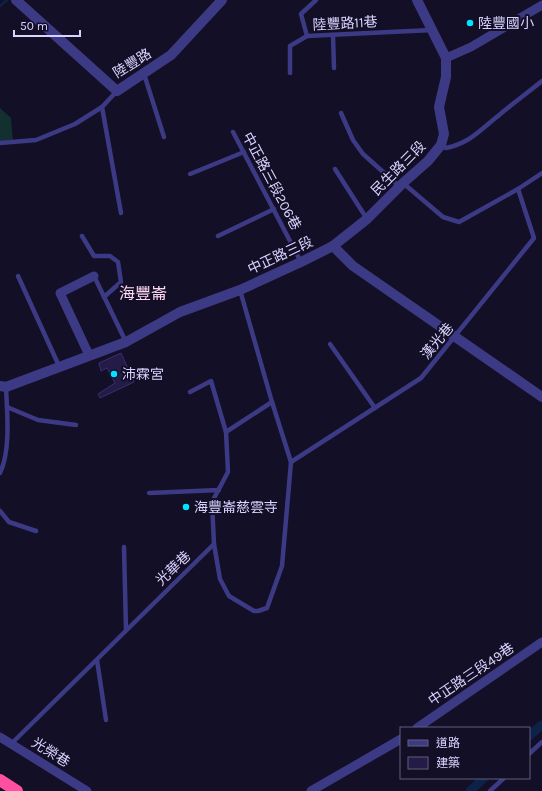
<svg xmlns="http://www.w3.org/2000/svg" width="542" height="791" viewBox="0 0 542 791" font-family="Karla,'Noto Sans TC',sans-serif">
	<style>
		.green { fill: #12302f }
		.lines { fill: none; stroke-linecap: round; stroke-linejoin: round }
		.stream { stroke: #0c2248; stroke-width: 2.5 }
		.canal { stroke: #0c2248; stroke-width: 9 }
		.building { fill: #241b47; stroke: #3b2d73 }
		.service { stroke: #3d3a85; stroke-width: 4.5 }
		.minor { stroke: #3d3a85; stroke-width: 9 }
		.tertiary { stroke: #3d3a85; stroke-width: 10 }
		.motorway { stroke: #ff4fa3; stroke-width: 12 }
		.poi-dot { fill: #00e5ff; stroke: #130f26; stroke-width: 1.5 }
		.labels { text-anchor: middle; stroke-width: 4; stroke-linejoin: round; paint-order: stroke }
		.street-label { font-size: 14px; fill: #d9d4ff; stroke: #130f26 }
		.poi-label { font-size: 14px; fill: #d9d4ff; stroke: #130f26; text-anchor: start }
		.quarter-label { font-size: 16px; fill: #ffd6f0; stroke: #130f26 }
	</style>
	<rect width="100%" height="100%" fill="#130f26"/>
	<polygon class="green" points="0,108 11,118 13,142 0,143"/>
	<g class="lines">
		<polyline class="stream" points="0,6 7,0"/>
		<g class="canal">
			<polyline points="529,736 542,725"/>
			<polyline points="470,791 484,778"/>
		</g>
	</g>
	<polygon class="building" points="121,353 134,382 100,398 98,394 115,383 107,368 101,371 99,363"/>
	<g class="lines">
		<g class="service">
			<polyline points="333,35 334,68"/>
			<polyline points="307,36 301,14 316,0"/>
			<polyline points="290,73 290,46 307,36 432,30"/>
			<polyline points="144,74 164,137"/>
			<polyline points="102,107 121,213"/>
			<polyline points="341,113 353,140 363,154 400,187"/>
			<polyline points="233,132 301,262"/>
			<polyline points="0,143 36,140 75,124 102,107 117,91"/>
			<path d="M441 145 446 148C470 143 480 130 498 116 512 104 527 93 542 81"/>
			<polyline points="335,169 367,219"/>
			<polyline points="190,174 244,152"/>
			<polyline points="403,183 443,217 459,222 518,189 542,173"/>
			<polyline points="82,236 94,256 110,256 118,262 121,282 104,297"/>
			<polyline points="218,236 274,209"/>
			<polyline points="18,276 59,366"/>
			<polyline points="94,276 126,342"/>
			<polyline points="330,344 375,408"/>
			<polyline points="7,407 38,420 76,425"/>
			<polyline points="226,432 272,402"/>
			<polyline points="291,462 421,378 534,238 518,189"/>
			<path d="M0 473C11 450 7 412 6 387"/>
			<polyline points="149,493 219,490"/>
			<polyline points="0,511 9,522 36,531"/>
			<polyline points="214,544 220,579 229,596 254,611 258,611 267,608 282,566 291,462 272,402 240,290"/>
			<polyline points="124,547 126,630"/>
			<polyline points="97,660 106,720"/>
			<polyline points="11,744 214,544 212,502 228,472 226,432 211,381 190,392"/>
			<polyline points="529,754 542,742"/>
			<polyline points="490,791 504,778"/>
		</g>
		<g class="minor">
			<polyline points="446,58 471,47 542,5"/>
			<polyline points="89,355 60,293 94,276"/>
			<polyline points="417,728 542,642"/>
			<polyline points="0,737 87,791"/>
			<polyline points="311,791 401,739"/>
		</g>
		<g class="tertiary">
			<polyline points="16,0 117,91 171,55 222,0"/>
			<polyline points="333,246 353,266 542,397"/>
			<polyline points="0,386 6,387 126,342 180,312 240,290 301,262 333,246 367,219 403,183 428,161 441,145 444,134 439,107 446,77 446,58 417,0"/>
		</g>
		<polyline class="motorway" points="0,780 17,791"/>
	</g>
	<g class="poi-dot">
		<circle cx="470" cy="23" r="4"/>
		<circle cx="114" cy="374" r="4"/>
		<circle cx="186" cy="507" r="4"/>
	</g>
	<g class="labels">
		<g class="street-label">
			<text transform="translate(345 23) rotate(-3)" y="5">陸豐路11巷</text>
			<text transform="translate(132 63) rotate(-32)" y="5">陸豐路</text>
			<text transform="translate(398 168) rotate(-45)" y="5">民生路三段</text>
			<text transform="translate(272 181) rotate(62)" y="5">中正路三段206巷</text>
			<text transform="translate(280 255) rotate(-25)" y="5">中正路三段</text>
			<text transform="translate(437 341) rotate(-50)" y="5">漢光巷</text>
			<text transform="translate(173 568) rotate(-44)" y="5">光華巷</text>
			<text transform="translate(471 674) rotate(-34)" y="5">中正路三段49巷</text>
			<text transform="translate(51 752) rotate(32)" y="5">光榮巷</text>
		</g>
		<g class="poi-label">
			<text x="478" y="28">陸豐國小</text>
			<text x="122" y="379">沛霖宮</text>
			<text x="194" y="512">海豐崙慈雲寺</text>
		</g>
		<g class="quarter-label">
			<text x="143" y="299">海豐崙</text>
		</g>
	</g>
	<rect x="400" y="727" width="130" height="52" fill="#130f26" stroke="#625e7d"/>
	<rect x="408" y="740" width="20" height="6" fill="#3d3a85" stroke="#625e7d"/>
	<text x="436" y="747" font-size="12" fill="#d9d4ff">道路</text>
	<rect x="408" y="757" width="20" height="12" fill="#241b47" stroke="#625e7d"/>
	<text x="436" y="767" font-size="12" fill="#d9d4ff">建築</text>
	<path d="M14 30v6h66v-6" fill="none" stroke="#d9d4ff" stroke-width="2"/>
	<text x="20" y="30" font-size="12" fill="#d9d4ff" stroke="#130f26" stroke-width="3" paint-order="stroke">50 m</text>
</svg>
